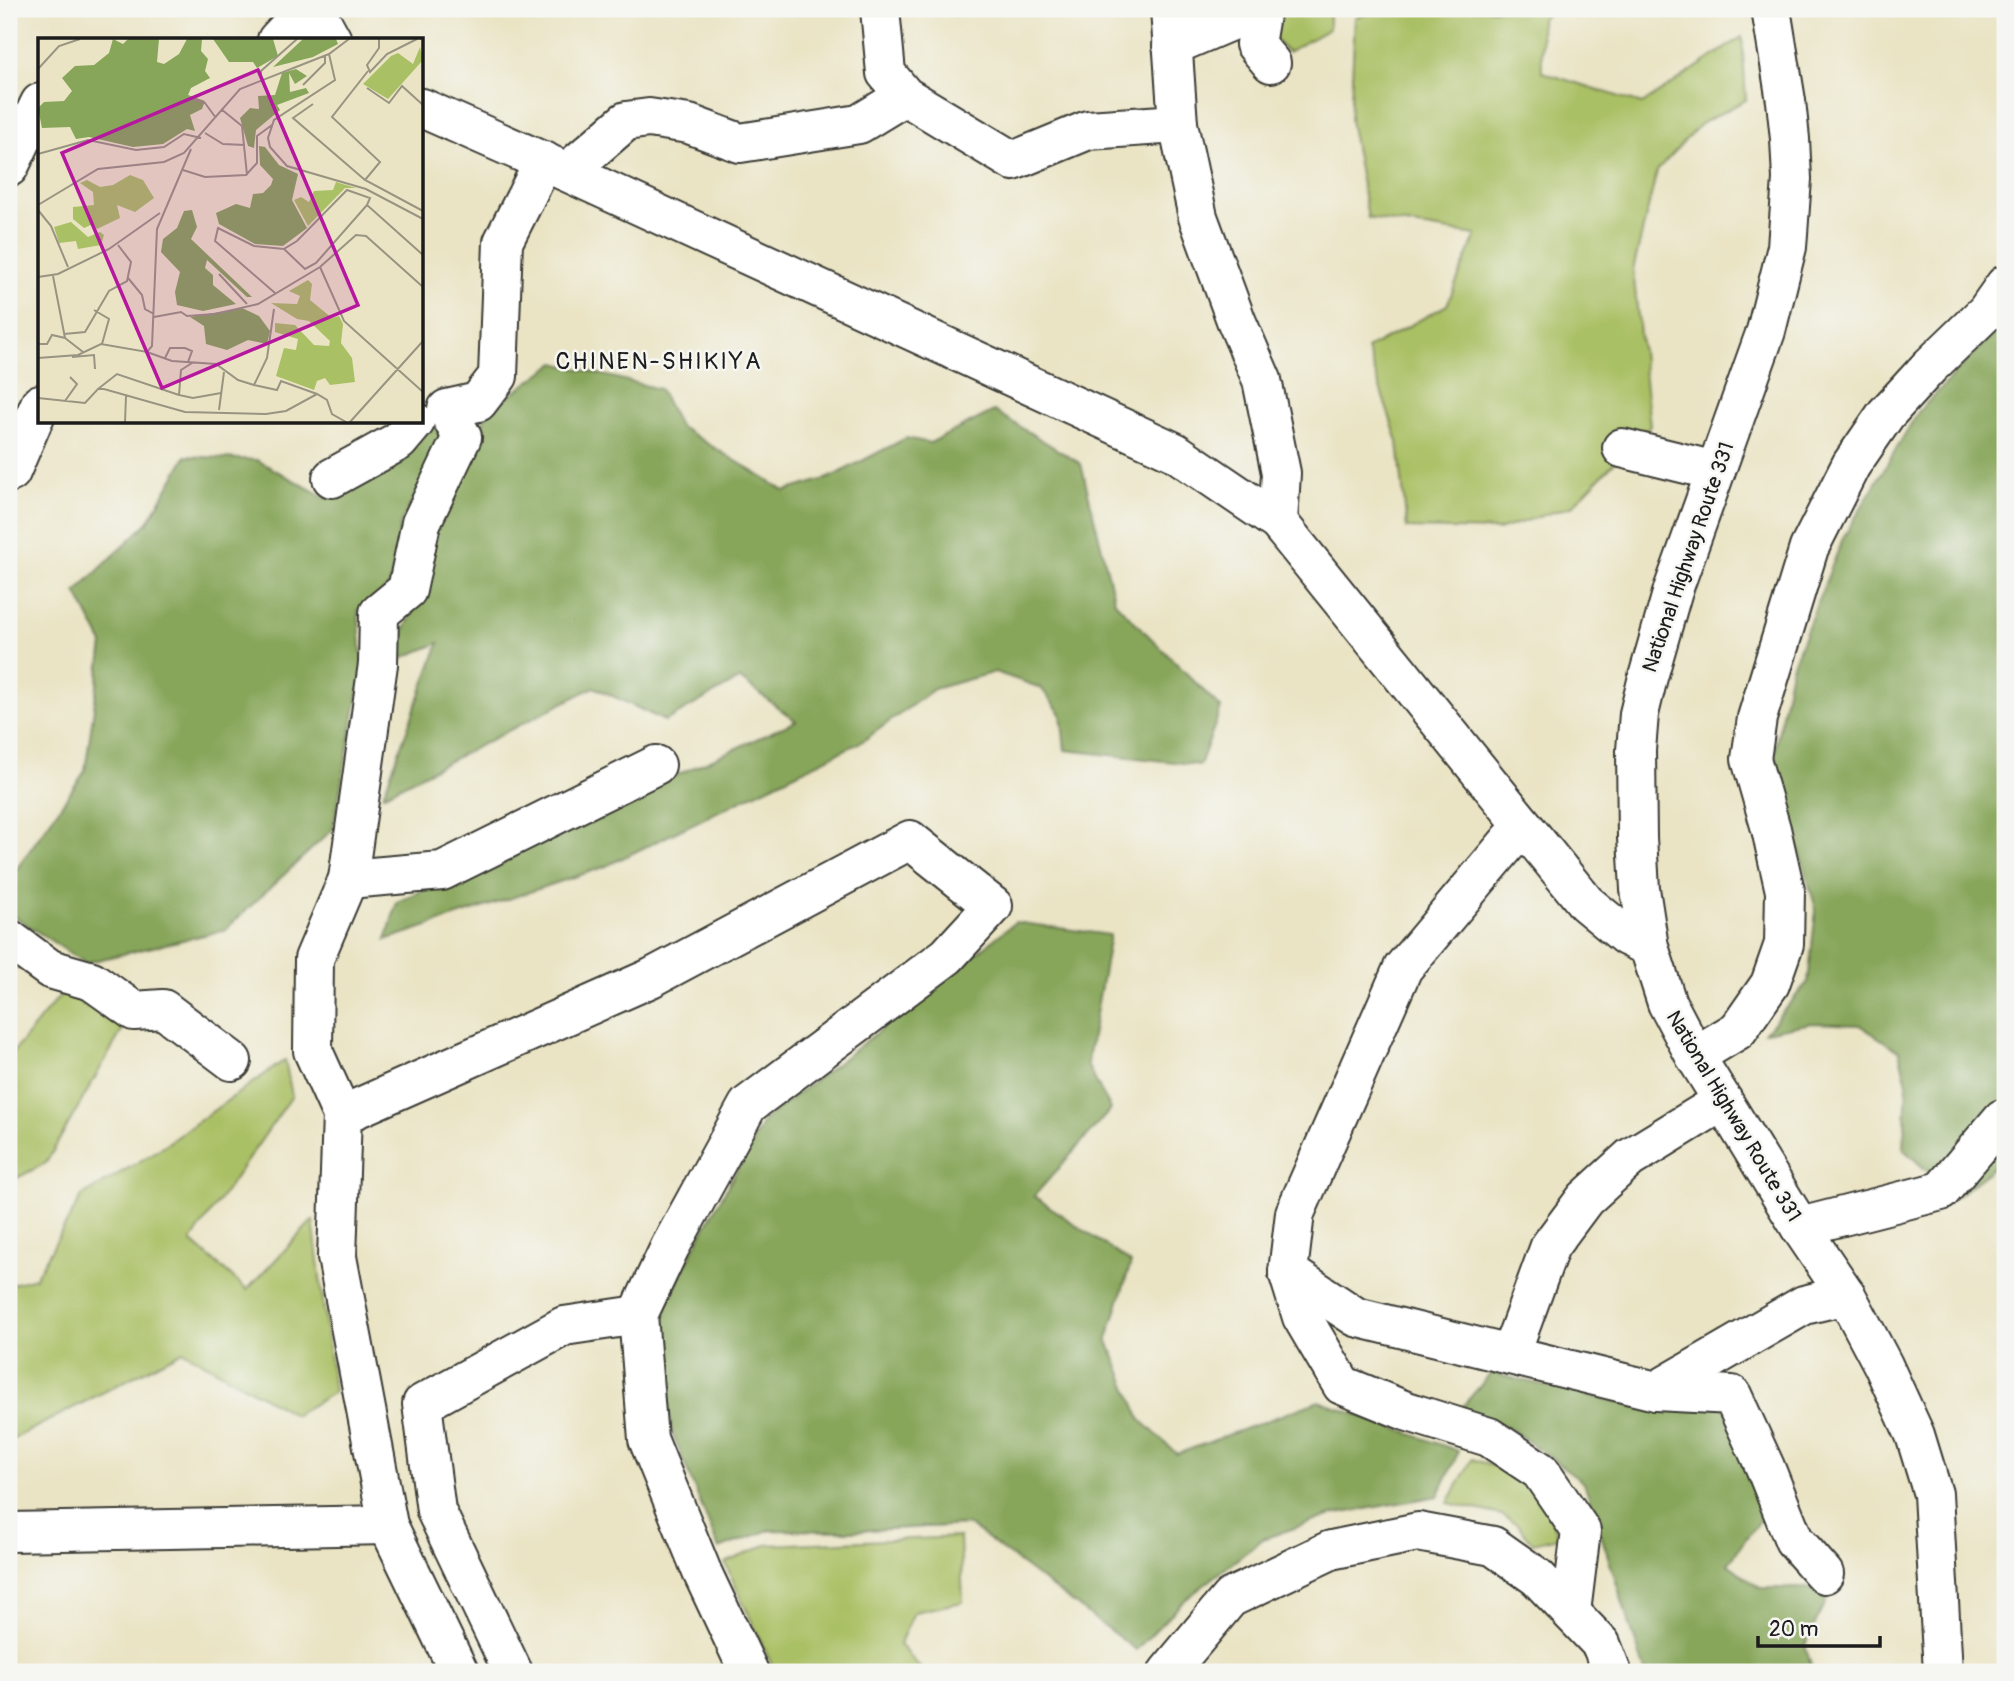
<svg xmlns="http://www.w3.org/2000/svg" width="2014" height="1681" viewBox="0 0 2014 1681" font-family="Pangolin,sans-serif">
	<style>
		.green { fill: #aac065; stroke: #636e40; stroke-width: 2 }
		.forest { fill: #87a65a; stroke: #52613b; stroke-width: 2 }
		.lines { fill: none; stroke-linecap: round; stroke-linejoin: round }
		.minor-casing { stroke: #3b3a35; stroke-width: 42 }
		.highway-casing { stroke: #3b3a35; stroke-width: 42 }
		.minor { stroke: #fff; stroke-width: 38 }
		.highway { stroke: #fff; stroke-width: 38 }
		.labels { text-anchor: middle; stroke-width: 5; stroke-linejoin: round; paint-order: stroke }
		.street-label { font-size: 21px; fill: #1c1c1c; stroke: #f6f6f2 }
		.quarter-label { font-size: 24px; letter-spacing: 2px; fill: #1c1c1c; stroke: #f6f6f2 }
		.inset-road { fill: none; stroke: #989481; stroke-width: 2 }
		.view { fill: #b5179e; fill-opacity: 0.15; stroke: #b5179e; stroke-width: 3.5 }
		.inset-edge { fill: none; stroke: #1c1c1c; stroke-width: 3.5 }
	</style>
	<rect width="100%" height="100%" fill="#f6f6f2"/>
	<filter id="ink" filterUnits="userSpaceOnUse"><feTurbulence type="fractalNoise" baseFrequency=".0143" numOctaves="2"/><feDisplacementMap in="SourceGraphic" scale="14" xChannelSelector="R" yChannelSelector="G"/><feConvolveMatrix kernelMatrix="1 2 1 2 8 2 1 2 1" color-interpolation-filters="sRGB"/></filter>
	<filter id="wash" filterUnits="userSpaceOnUse"><feTurbulence type="fractalNoise" baseFrequency=".00686" numOctaves="4" result="noise"/><feDisplacementMap in="SourceGraphic" scale="28" xChannelSelector="R" yChannelSelector="G"/><feGaussianBlur stdDeviation="1.57" result="paint"/><feColorMatrix in="noise" values="0 0 0 0 0 0 0 0 0 0 0 0 0 0 0 0 0 1.4 0 .05"/><feComposite in="paint" operator="in"/></filter>
	<g filter="url(#wash)">
		<rect width="100%" height="100%" fill="#eae4c4"/>
		<g class="green">
			<polygon points="1242,9 1329,9 1329,29 1288,52"/>
			<polygon points="1391,9 1554,9 1541,19 1542,72 1642,104 1742,37 1746,100 1700,124 1657,171 1633,270 1650,426 1572,506 1498,530 1407,528 1398,442 1367,349 1447,305 1476,235 1368,218 1350,120 1355,17"/>
			<polygon points="62,993 127,1022 46,1163 9,1182 9,1057"/>
			<polygon points="285,1060 292,1096 191,1241 247,1290 313,1220 334,1392 295,1415 183,1351 9,1441 9,1285 35,1278 82,1196 155,1152"/>
			<polygon points="1472,1459 1515,1474 1544,1503 1559,1537 1533,1543 1517,1524 1502,1515 1448,1503"/>
			<polygon points="960,1537 963,1602 914,1612 899,1645 925,1672 775,1672 725,1563 766,1545"/>
		</g>
		<g class="forest">
			<polygon points="2005,322 2005,1154 1988,1172 1956,1197 1904,1150 1907,1083 1899,1051 1859,1025 1812,1023 1765,1032 1808,982 1816,909 1773,759 1791,669 1843,538 1918,412"/>
			<polygon points="555,363 660,389 679,426 785,491 829,478 906,438 930,443 994,411 1081,464 1115,602 1221,708 1200,765 1065,750 1061,714 1041,688 995,672 934,689 863,741 604,867 386,940 397,902 796,721 740,679 665,721 594,687 383,795 439,643 390,663 412,613 433,536 488,411"/>
			<polygon points="432,422 445,440 400,524 390,586 358,611 363,668 333,829 225,930 85,963 9,913 9,880 85,771 103,644 76,592 148,522 186,456 257,460 326,498"/>
			<polygon points="1015,922 1110,935 1087,1065 1111,1109 1034,1196 1131,1263 1107,1339 1141,1420 1177,1454 1319,1401 1459,1451 1438,1496 1332,1515 1263,1539 1185,1600 1136,1650 969,1525 849,1531 769,1530 719,1549 672,1433 658,1323 698,1240 765,1119 928,993"/>
			<polygon points="1491,1373 1640,1407 1724,1406 1767,1509 1728,1564 1760,1588 1808,1588 1827,1599 1805,1645 1813,1672 1645,1672 1584,1482 1511,1429 1461,1408"/>
		</g>
	</g>
	<g filter="url(#ink)">
		<g class="lines">
			<defs>
				<g id="minor">
					<polyline points="315,9 332,40"/>
					<polyline points="880,9 886,73 905,96 1013,161 1088,130 1178,124"/>
					<polyline points="1170,9 1178,124 1198,217 1236,320 1262,380 1281,473 1278,522"/>
					<polyline points="1261,9 1255,44 1271,63"/>
					<polyline points="277,40 306,9"/>
					<polyline points="1172,46 1259,9"/>
					<polyline points="422,108 567,172 1175,452 1278,522 1586,903 1626,936 1649,947"/>
					<polyline points="9,167 40,103"/>
					<polyline points="567,172 626,121 649,118 689,124 740,143 859,124 905,96"/>
					<polyline points="1622,448 1715,471"/>
					<polyline points="9,473 11,472 40,404"/>
					<polyline points="332,478 399,441 415,422"/>
					<polyline points="1523,825 1403,968 1295,1213 1288,1272 1302,1317 1342,1385 1406,1411 1489,1437 1540,1471 1581,1531 1571,1612"/>
					<polyline points="348,879 442,871 656,765"/>
					<polyline points="9,939 50,969 92,981 134,1011 163,1009 232,1061"/>
					<polyline points="1695,1056 1738,1030 1770,984 1784,944 1785,891 1771,829 1751,759 1757,718 1809,548 1851,465 1886,414 1930,366 1986,312 2005,285"/>
					<polyline points="342,1115 651,978 910,840 993,906 947,956 748,1105 670,1247 638,1315"/>
					<polyline points="1800,1227 1941,1191 2002,1119"/>
					<polyline points="1288,1272 1356,1317 1656,1391 1804,1305 1846,1295"/>
					<polyline points="1510,1355 1550,1246 1585,1199 1630,1158 1723,1101"/>
					<polyline points="1656,1391 1732,1395 1765,1467 1794,1540 1824,1574"/>
					<polyline points="9,1532 388,1525"/>
					<polyline points="459,1672 388,1525 337,1257 342,1115 313,1051 314,959 348,879 378,664 379,613 407,590 421,523 462,437 447,409 478,402 498,376 503,242 544,161"/>
					<polyline points="513,1672 436,1511 422,1404 564,1326 638,1315 648,1439 702,1572 749,1672"/>
					<polyline points="1168,1672 1230,1598 1331,1550 1418,1532 1493,1546 1537,1577 1601,1644 1612,1672"/>
				</g>
				<polyline id="highway" points="1771,9 1786,101 1790,139 1792,179 1787,247 1766,331 1673,590 1648,677 1639,714 1636,750 1637,838 1640,889 1649,947 1667,1003 1695,1056 1723,1101 1800,1227 1846,1295 1883,1365 1915,1435 1933,1494 1943,1672"/>
			</defs>
			<use href="#minor" class="minor-casing"/>
			<use href="#highway" class="highway-casing"/>
			<use href="#minor" class="minor"/>
			<use href="#highway" class="highway"/>
		</g>
	</g>
	<g class="labels">
		<g class="street-label">
			<text transform="translate(1688 557) rotate(-71)" y="7">National Highway Route 331</text>
			<text transform="translate(1734 1116) rotate(59)" y="7">National Highway Route 331</text>
		</g>
		<g class="quarter-label">
			<text x="659" y="369">CHINEN-SHIKIYA</text>
		</g>
	</g>
	<g transform="translate(38 38)">
		<rect width="385" height="385" fill="#eae4c4"/>
		<path d="M382 9 385 22 350 61 325 46 353 18 360 15 375 26ZM92 137 105 142 116 160 97 174 79 167 82 180 59 191 55 186 46 190 35 181V169L56 167 55 154 42 145 49 142 62 149 75 147ZM298 144 318 150H307L270 188 256 162 263 159 271 164 276 153 295 152ZM33 184 50 199 62 194 66 197 63 207 40 211 38 203 21 205 16 189ZM270 242 274 246 272 262 294 280 301 278 305 286 303 305 314 320 317 344 292 347 287 340 279 343 276 352 238 338 246 310 258 312 260 301 237 294V285L257 287 276 307 291 308 292 303 271 283 259 281 233 265 259 266 262 258 251 253Z" fill="#aac065"/>
		<path d="M75 1 85 6 90 1H121L119 24 126 26 141 16 149 1H164L163 13 170 21 167 33 172 40 153 50 150 57 167 63 164 71 152 77 157 93 149 91 125 106 95 109 51 99 38 101 32 89 4 90 0 70 6 64 26 63 34 53 24 40 37 28 56 27 71 15ZM175 1H235L240 18 219 30 215 24H191ZM265 1H298L300 6 275 19 235 29ZM258 31 269 38 257 46 251 35 252 54 268 50 271 55 239 67 242 72 218 92 216 110 210 108 202 80 212 70 221 71 220 58 237 57 244 35ZM221 108 227 109 241 127 260 136 254 162 269 190 245 208 217 206 181 186 178 175 198 166 212 170 215 156 225 155 233 147 235 141 222 127ZM154 172 159 189 153 201 214 259H209L169 222 167 230 175 237V247L198 266 165 273 139 267 137 254 142 234 123 214 125 201 139 190 146 173ZM204 270 221 278 232 293 229 306 210 302 189 312 168 306 166 288 152 279Z" fill="#87a65a"/>
		<path class="inset-road" d="M341 1V10L329 27 332 34 349 16 379 1M291 16 297 42 236 82 230 100 232 109 249 128 328 151 385 181M0 31 21 8 42 1M330 33 294 79 342 124 327 142 385 173M223 41V33L259 1M265 47 287 25V18M329 50 351 65 364 48 385 67M155 61 167 65 178 80M275 66 255 80 327 142M183 71 204 88 209 137M167 95 185 106 207 107M0 116 50 102 98 112 126 109 146 96 163 100M145 132 167 139 208 137 219 125V98L234 87M0 167 60 131 126 124 146 115 202 51 291 16 311 1M329 167 278 225 267 231 246 211 259 203 309 152 332 160 329 167 385 217M0 172 13 188 30 229M282 229 306 283 385 354M181 236 209 266M15 238 27 300 45 314M0 239 20 236 71 211 122 175M90 240 104 257 107 271 116 276M237 255 177 203 180 190 216 208 246 211M56 272 71 281 64 306M116 279 143 274 149 278 177 276 220 266 282 229 318 197 328 198 385 249M26 296 47 294 71 253 89 243 93 224 80 207M0 306H9L14 297 27 300M109 314 134 323 178 326 200 342 216 347 229 320 236 271M34 319 56 317 57 331M0 320 40 317 63 306 109 314 114 308 119 191 153 111M127 320 132 310H147L154 313 150 324M154 325 143 332 141 357 155 360 183 355M216 347 239 352 243 343 279 356M60 351 79 336 141 357M0 360 47 365 60 351H66L147 374 228 376 248 373 279 356 289 362 294 376 308 384M27 363 39 346 32 339M181 372 186 334M87 384 88 358M312 384 385 303"/>
		<path class="view" d="M220 32 320 267 124 350 24 115Z"/>
		<rect width="385" height="385" class="inset-edge"/>
	</g>
	<rect width="2014" height="1681" fill="none" stroke="#f6f6f2" stroke-width="35"/>
	<path d="M1758 1636v10h122v-10" fill="none" stroke="#1c1c1c" stroke-width="3.5"/>
	<text x="1769" y="1636" font-size="21" fill="#1c1c1c" stroke="#f6f6f2" stroke-width="5" paint-order="stroke">20 m</text>
</svg>
